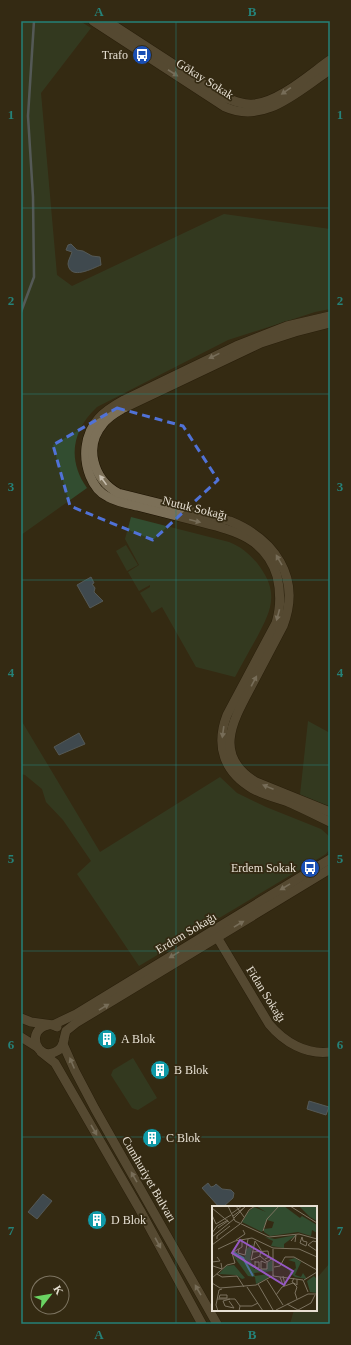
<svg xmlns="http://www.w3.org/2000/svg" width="351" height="1345" viewBox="0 0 351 1345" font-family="'Times New Roman',serif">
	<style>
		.green { fill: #324d30 }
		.water { fill: #4c7097; stroke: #7a92a9 }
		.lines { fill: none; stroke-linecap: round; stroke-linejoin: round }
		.stream { stroke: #7a92a9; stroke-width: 2.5 }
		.minor-casing { stroke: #1c1200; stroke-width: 10 }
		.minor { stroke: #7c7058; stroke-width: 9 }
		.oneway { fill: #c7beae }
		.marked { fill: none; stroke: #5072d7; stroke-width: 3; stroke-dasharray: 8 5; stroke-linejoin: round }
		.grid { fill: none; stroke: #258178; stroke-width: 1; stroke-opacity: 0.55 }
		.labels { text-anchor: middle; stroke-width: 3.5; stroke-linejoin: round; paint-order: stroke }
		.poi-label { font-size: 12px; fill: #e7e0d3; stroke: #342a13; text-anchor: start }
		.street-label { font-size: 12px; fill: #e7e0d3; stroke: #342a13 }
		.inset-river { fill: none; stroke: #4c7097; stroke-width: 2 }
		.inset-road { fill: none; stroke: #7c7360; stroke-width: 1 }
		.view { fill: #9659c4; fill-opacity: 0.15; stroke: #9659c4; stroke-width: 2 }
		.inset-edge { fill: none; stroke: #e7e0d3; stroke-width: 2 }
		.neatline { fill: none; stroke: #258178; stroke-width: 1.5 }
		.grid-label { font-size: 13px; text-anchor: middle; font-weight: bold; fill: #258178 }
	</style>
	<rect width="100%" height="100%" fill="#342a13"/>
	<g class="green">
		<path d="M21 21H80L91 28 41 93 57 275 72 286 224 214 330 229V309L315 312 228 340 97 407C72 430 67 460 87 488L21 535Z"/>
		<path d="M131 517 229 542C242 547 252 556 260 567 280 595 270 612 256 639 249 651 242 664 235 677L196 667 162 607 152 613 140 593 150 587V585L139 591 128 572 139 565 125 539Z"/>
		<polygon points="126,545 138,565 127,571 116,551"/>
		<polygon points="21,720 100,852 220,777 237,793 266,807 321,829 330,837 330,848 326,854 139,966 77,874 91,861 63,820 46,802 42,789 25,775 21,774"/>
		<polygon points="308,721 330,733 330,808 300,795"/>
		<polygon points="133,1058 157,1098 138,1110 132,1108 111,1075 113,1070"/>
		<polygon points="330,1263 330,1319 329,1324 290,1324 294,1310 316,1310 316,1279"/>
	</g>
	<g class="water">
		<path d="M71 244 77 250 83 251 92 256 100 257 101 265C93 268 70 281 68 264 68 260 71 256 72 252L66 250 68 245Z"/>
		<polygon points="91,577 94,583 92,584 95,588 94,592 103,601 90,608 77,585"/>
		<polygon points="79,733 85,744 59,755 54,747"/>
		<polygon points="309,1101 329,1107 326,1115 307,1109"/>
		<polygon points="208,1183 211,1187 214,1186 216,1184 222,1189 231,1190 234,1193 233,1198 223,1207 219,1207 202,1188"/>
		<polygon points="43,1194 52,1201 37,1219 28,1212"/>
	</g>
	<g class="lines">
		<polyline class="stream" points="21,312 34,277 33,197 28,116 34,21"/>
		<defs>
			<g id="minor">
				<path d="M93 21 225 107C265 125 299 90 330 70"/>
				<path d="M107 21 224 97C234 101 244 105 254 104 279 102 310 74 330 60"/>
				<path d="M330 316 287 326 236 346 124 400C104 411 89 422 86 447 84 465 91 489 108 497 117 502 128 504 137 506 157 511 176 516 196 521 231 530 265 536 277 576 281 593 281 607 276 623L227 715C215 746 224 772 253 789 264 795 276 798 288 802 302 808 316 815 330 822"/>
				<path d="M330 323 295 332 261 343 122 409C115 413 108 417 103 424 84 446 93 479 118 493L230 521C274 539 302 577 283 626 273 645 263 664 253 683 234 719 211 755 256 782L330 812"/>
				<path d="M217 937 269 1024C284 1042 306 1055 330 1052"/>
				<polyline points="21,1018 31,1022 53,1025 57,1027"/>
				<path d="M48 1025C25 1030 37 1061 55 1052 61 1050 63 1045 64 1040"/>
				<polyline points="53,1025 76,1014 330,859"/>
				<polyline points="21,1037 37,1047"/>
				<polyline points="64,1039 66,1031 76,1023 330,869"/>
				<polyline points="63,1044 75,1071 95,1109 217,1324"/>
				<polyline points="41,1052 55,1063 140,1210 202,1324"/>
			</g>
		</defs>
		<use href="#minor" class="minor-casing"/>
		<use href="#minor" class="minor"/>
	</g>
	<defs><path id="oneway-solid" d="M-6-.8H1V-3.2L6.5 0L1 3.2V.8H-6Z"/></defs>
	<g class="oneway">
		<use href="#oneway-solid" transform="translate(173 73) rotate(33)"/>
		<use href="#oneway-solid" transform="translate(286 91) rotate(145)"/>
		<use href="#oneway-solid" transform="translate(214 356) rotate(154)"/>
		<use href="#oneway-solid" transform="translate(103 480) rotate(-126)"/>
		<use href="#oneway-solid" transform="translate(195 521) rotate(14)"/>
		<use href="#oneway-solid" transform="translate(279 560) rotate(-120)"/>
		<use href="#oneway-solid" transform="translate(278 615) rotate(105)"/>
		<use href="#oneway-solid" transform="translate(254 681) rotate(-62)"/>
		<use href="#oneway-solid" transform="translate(223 732) rotate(98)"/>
		<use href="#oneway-solid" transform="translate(268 787) rotate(-158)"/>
		<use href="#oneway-solid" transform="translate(285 887) rotate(149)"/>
		<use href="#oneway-solid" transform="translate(239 924) rotate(-31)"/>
		<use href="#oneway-solid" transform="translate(174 955) rotate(149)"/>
		<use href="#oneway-solid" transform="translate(104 1007) rotate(-31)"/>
		<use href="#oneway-solid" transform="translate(72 1063) rotate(-113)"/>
		<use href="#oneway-solid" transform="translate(94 1130) rotate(60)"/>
		<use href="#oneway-solid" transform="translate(134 1177) rotate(-120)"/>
		<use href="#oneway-solid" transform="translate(158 1243) rotate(61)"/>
		<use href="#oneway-solid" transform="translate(198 1290) rotate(-120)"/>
	</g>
	<path d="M0 0H351V1345H0ZM117 408 183 426 218 480 153 540 70 506 53 445Z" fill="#342a13" fill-opacity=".55" fill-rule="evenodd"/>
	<path class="marked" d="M117 408 183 426 218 480 153 540 70 506 53 445Z"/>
	<path class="grid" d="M176 21V1324M21 208H330M21 394H330M21 580H330M21 765H330M21 951H330M21 1137H330"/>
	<defs>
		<symbol id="bus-disc" viewBox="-11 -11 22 22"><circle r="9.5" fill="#1a4fb4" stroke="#342a13"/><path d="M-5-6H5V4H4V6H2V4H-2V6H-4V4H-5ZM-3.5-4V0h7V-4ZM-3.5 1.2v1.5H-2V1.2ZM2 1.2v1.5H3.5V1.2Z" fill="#fff"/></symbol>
		<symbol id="building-disc" viewBox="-11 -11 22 22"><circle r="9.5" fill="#0f9aa8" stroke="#342a13"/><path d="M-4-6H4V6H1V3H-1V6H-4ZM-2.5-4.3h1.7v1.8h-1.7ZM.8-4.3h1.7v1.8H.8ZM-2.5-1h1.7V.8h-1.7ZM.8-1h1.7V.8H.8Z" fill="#fff"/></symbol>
	</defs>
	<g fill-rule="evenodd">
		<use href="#bus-disc" x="131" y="44" width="22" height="22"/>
		<use href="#bus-disc" x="299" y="857" width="22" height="22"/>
		<use href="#building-disc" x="96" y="1028" width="22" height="22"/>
		<use href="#building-disc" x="149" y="1059" width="22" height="22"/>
		<use href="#building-disc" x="141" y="1127" width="22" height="22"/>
		<use href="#building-disc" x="86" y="1209" width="22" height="22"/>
	</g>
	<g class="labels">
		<g class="poi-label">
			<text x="128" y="59" text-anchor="end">Trafo</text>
			<text x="296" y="872" text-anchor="end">Erdem Sokak</text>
			<text x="121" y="1043">A Blok</text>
			<text x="174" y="1074">B Blok</text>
			<text x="166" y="1142">C Blok</text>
			<text x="111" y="1224">D Blok</text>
		</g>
		<g class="street-label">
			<text transform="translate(205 79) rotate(32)" y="4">Gökay Sokak</text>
			<text transform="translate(195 508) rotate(14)" y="4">Nutuk Sokağı</text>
			<text transform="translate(186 933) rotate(-31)" y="4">Erdem Sokağı</text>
			<text transform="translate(266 994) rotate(58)" y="4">Fidan Sokağı</text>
			<text transform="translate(149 1179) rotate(60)" y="4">Cumhuriyet Bulvarı</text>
		</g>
	</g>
	<g transform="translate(212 1206)">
		<rect width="105" height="105" fill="#342a13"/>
		<path d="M44 0H72L88 12 90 10 105 19V27L100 24 99 30 86 26 58 30 52 26V23L60 22 62 16 55 14 50 26 30 16 36 6 42 1 54 6ZM87 0H105V15L98 11ZM84 29 72 38V42L59 40 61 35 53 31 63 33ZM41 38 38 53 42 63H55V57L60 54 61 65 42 67 43 70 56 68V72L44 78 43 71 36 70 20 48 23 44 25 48 33 51V44ZM83 52 89 56 83 69 89 71 91 67 95 73 83 71 78 67 77 63 80 66 84 62 83 56 76 54ZM22 59 33 72 30 73 24 69 7 68 14 60ZM102 70 105 73V87L98 86 95 75Z" fill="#324d30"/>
		<path class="inset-river" d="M21 46 31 52 41 70"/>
		<path class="inset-road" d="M16 0 23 15 57 31 87 28 105 33M24 0 32 11M78 0 105 17M0 2 18 17M19 8 30 0M0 9 4 18 19 9M21 10 33 1M22 12 34 0M29 17 37 4 43 0M6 22 16 15M51 25 55 13 67 0M0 27 5 20 16 14M0 31 22 13M90 31 91 35 95 36 94 40 88 37ZM5 33V30L18 20M24 34 33 28 31 24M79 35 84 29 83 36M105 36 101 35 96 39 105 45M0 39 28 18M6 43 23 35 40 32 61 42 87 43 105 51M27 43 26 47 33 49 36 33M61 43V69M40 46 56 45 57 51 53 53M48 50V49L49 45V44L43 35 39 54 48 50 55 56 61 52M43 55V62H47V56H43M0 56 8 55 5 51M54 57 49 55V63H55V56M1 60 10 63 9 57M62 61 68 60 73 51H82L105 64M5 68 10 71 25 70 32 81M61 70 91 74 96 86M68 71 71 79H73L71 70M0 72 15 59 23 57 20 47 30 41V33M82 72 80 76 85 79V73M55 74 71 99M92 74 105 66M0 77 8 82 44 79 62 69M46 78 61 104M35 81 51 105M8 89H15V92H7ZM64 89 70 81 81 77 85 81 83 87 85 93M5 93H23L28 100 27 105M17 95 22 102 13 100 11 95 18 93M75 98 86 104 99 97 103 89M28 100H40L46 97M64 104 96 88H105M6 105 4 99 7 84 10 83"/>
		<path class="view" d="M28 34 81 65 72 79 20 47Z"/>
		<rect width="105" height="105" class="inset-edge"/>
	</g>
	<rect width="351" height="1345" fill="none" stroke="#342a13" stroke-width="44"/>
	<g transform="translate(50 1295) rotate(59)"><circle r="19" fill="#342a13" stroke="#7c7360"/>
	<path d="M0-3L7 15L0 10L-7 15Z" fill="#6bd363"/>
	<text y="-6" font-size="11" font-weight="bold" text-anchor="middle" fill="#e7e0d3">K</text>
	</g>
	<rect x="22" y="22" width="307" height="1301" class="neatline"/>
	<g class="grid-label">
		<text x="99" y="16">A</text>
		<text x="252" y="16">B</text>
		<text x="11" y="119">1</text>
		<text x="340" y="119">1</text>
		<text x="11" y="305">2</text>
		<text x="340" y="305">2</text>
		<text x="11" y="491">3</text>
		<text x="340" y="491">3</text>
		<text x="11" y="677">4</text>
		<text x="340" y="677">4</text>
		<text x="11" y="863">5</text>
		<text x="340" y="863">5</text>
		<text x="11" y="1049">6</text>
		<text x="340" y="1049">6</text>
		<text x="11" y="1235">7</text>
		<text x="340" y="1235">7</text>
		<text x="99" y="1339">A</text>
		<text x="252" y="1339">B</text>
	</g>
</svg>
